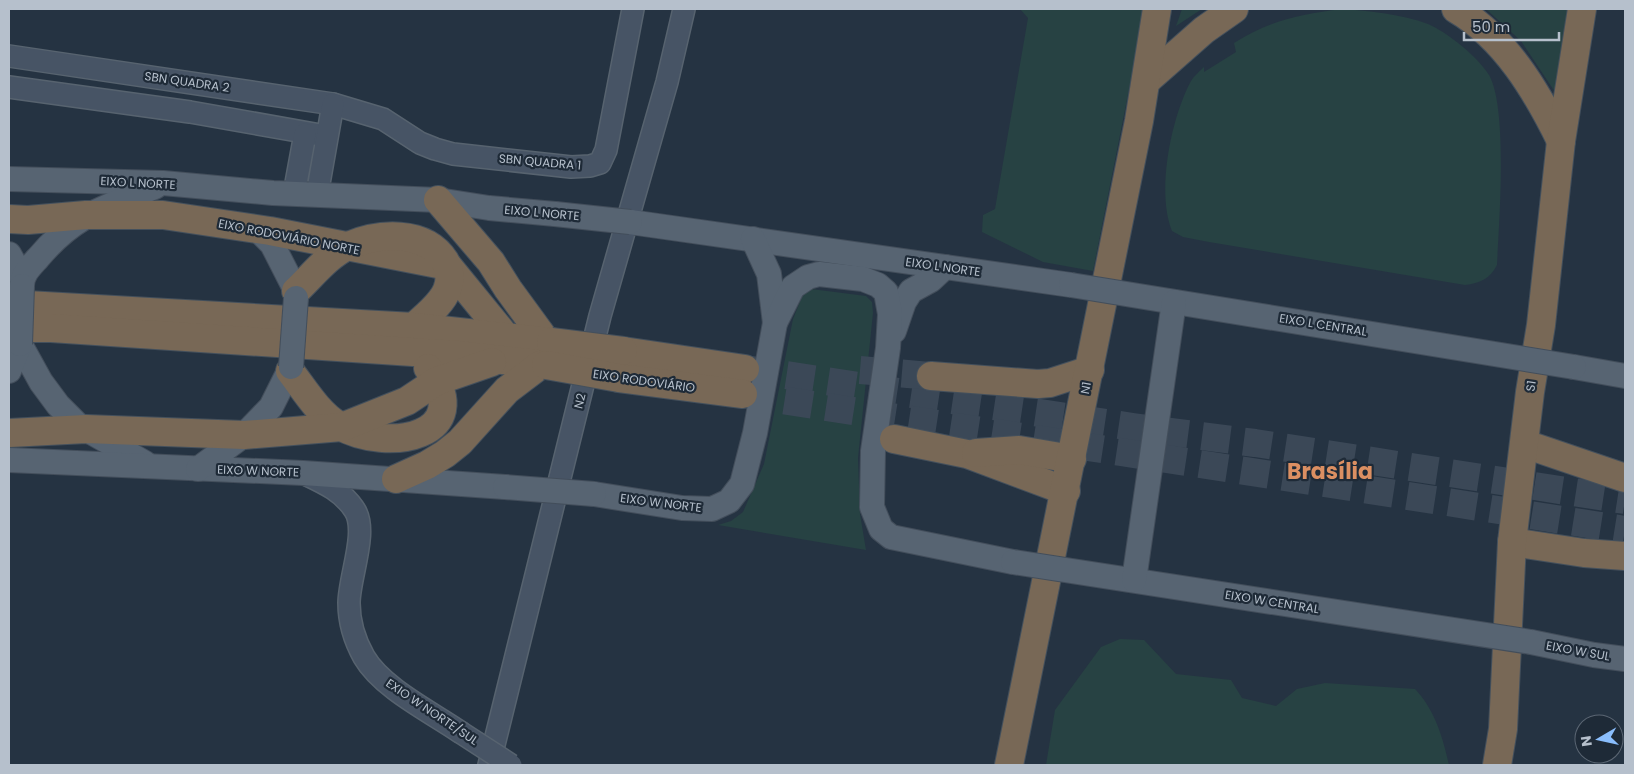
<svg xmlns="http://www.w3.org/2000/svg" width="1634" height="774" viewBox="0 0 1634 774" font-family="Poppins,sans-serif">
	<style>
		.green { fill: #274243 }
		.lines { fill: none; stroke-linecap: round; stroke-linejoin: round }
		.highway-tunnel { stroke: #3b4857; stroke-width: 28; stroke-dasharray: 28 14; stroke-linecap: butt }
		.secondary-casing { stroke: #57636f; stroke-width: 24 }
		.primary-casing { stroke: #434e5b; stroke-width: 26 }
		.highway-casing { stroke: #44505c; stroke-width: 30 }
		.secondary { stroke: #475465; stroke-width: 21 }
		.primary { stroke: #576472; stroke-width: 24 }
		.highway { stroke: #786856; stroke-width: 28 }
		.secondary-bridge-casing { stroke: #57636f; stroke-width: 24; stroke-linecap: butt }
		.primary-bridge-casing { stroke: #434e5b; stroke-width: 26; stroke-linecap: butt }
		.highway-bridge-casing { stroke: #44505c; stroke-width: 30; stroke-linecap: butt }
		.secondary-bridge { stroke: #475465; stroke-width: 21 }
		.primary-bridge { stroke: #576472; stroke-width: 24 }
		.highway-bridge { stroke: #786856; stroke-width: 28 }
		.labels { text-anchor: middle; stroke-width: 4.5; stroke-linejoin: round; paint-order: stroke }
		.street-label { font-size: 12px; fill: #b6c0cc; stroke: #1e2a37 }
		.town-label { font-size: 22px; font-weight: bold; fill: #db8f62; stroke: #1e2a37 }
	</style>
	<rect width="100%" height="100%" fill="#253342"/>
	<g class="green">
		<polygon points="1020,9 1145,9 1093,271 1043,262 982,232 983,215 995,209 1028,18"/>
		<polygon points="1182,9 1202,9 1176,26"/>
		<path d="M1342 9C1370 11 1401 14 1428 24 1447 32 1478 57 1489 75 1508 108 1499 224 1497 265 1490 279 1480 283 1465 285L1209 242 1183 237 1172 231C1156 192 1171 118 1191 81 1194 76 1200 71 1204 67V72L1236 52 1234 43C1269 21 1300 14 1342 9Z"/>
		<polygon points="1486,9 1569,9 1555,92 1521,41"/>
		<polygon points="811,289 866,296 872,302 873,313 858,458 860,514 866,550 718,525 731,521 743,512 764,464 793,319 804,292"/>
		<path d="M1120 639 1144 640 1176 674 1231 680 1242 698 1276 706 1297 689 1325 683 1415 689C1435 710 1443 738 1449 765H1046L1055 710 1101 647Z"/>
	</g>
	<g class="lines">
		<g class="highway-tunnel">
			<polyline points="745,369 1133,427 1255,443 1625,500"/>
			<polyline points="860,370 931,376"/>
			<path d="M743 394C1037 440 1331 483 1625 530"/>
		</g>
		<defs>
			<g id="secondary">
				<polyline points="9,56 333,104 383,119 420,143 435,149 453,154 571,167 590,166 600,163 606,150 633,9"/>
				<polyline points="9,87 190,112 326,136"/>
				<polyline points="294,194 305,134"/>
				<polyline points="317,195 333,104"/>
				<path d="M305 474C324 483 342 491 354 509 369 530 349 577 349 603 349 621 355 641 364 657 382 688 431 712 460 732"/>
				<polyline points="489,765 600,316 667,82 684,9"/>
			</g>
			<g id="primary">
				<polyline points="9,179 163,183 273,193 438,200 489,208 555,214"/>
				<polyline points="630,222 1071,285"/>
				<polyline points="256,228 272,244 296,291 296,298"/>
				<polyline points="753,239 769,274 775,323"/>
				<polyline points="9,254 22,277"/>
				<path d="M22 286C22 274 30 267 38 258 75 214 104 208 155 187"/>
				<polyline points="894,331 904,302 911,291 931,280 945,267"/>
				<polyline points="20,344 41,382 58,405 77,424 145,463"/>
				<polyline points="1574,367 1625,376"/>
				<polyline points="9,371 19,347"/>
				<polyline points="9,460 303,473 505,487"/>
				<polyline points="198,469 244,435 271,407 291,367"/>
				<polyline points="594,494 682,508 712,509 729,501 742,484 755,433 775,323 793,287 808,277 819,274 863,279 878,285 886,292 890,314 888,348 873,451 872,507 881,529 891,537 1013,562"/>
				<polyline points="1531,642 1594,655 1625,659"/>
			</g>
			<g id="highway">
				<path d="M1456 9C1505 38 1536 90 1561 141"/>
				<polyline points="1146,81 1204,30 1234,9"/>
				<polyline points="438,200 491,262 508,289 546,341"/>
				<polyline points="9,219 28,220 86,215 163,215 270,231 448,266 506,337"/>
				<path d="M296 291C312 276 328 255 348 246 378 233 425 229 445 261 450 270 451 280 447 290 441 305 425 316 414 327"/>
				<polyline points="9,304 414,327 551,342"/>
				<polyline points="9,328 51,328 458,355 546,365"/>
				<polyline points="623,351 745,369"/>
				<path d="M290 371C304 389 318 413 338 425 388 454 478 436 428 368"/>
				<polyline points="931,376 1038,384 1050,383 1090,370"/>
				<polyline points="619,378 743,394"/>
				<polyline points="9,433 86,429 244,435 342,427 407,401 437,381 492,362"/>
				<polyline points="894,439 967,454 1066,491"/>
				<polyline points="1525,444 1625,478"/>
				<polyline points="976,453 1019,450 1072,459"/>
				<polyline points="396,479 427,465 445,454 460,442 507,390 540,365"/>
				<polyline points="1512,542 1584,553 1625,556"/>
				<polyline points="1009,765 1139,121 1157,9"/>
				<polyline points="1497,765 1503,729 1512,542 1530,392 1541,325 1561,141 1582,9"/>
			</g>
		</defs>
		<use href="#secondary" class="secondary-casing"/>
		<use href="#primary" class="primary-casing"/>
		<use href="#highway" class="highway-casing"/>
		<use href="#secondary" class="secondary"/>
		<use href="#primary" class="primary"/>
		<use href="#highway" class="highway"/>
		<defs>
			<polyline id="secondary-bridge" points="460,732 511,765"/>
			<g id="primary-bridge">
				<polyline points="555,214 630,222"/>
				<polyline points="1071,285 1574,367"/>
				<polyline points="20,344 22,286"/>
				<polyline points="291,367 296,298"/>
				<polyline points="505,487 594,494"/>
				<polyline points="1013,562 1531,642"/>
				<polyline points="1134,580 1174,302"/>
			</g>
			<g id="highway-bridge">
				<polyline points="551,342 623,351"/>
				<polyline points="546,365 619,378"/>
			</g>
		</defs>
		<use href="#secondary-bridge" class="secondary-bridge-casing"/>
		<use href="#primary-bridge" class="primary-bridge-casing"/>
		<use href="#highway-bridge" class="highway-bridge-casing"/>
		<use href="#secondary-bridge" class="secondary-bridge"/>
		<use href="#primary-bridge" class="primary-bridge"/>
		<use href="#highway-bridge" class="highway-bridge"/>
	</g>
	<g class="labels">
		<g class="street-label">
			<text transform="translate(187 82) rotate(8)" y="4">SBN QUADRA 2</text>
			<text transform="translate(540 162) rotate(5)" y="4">SBN QUADRA 1</text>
			<text transform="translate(138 183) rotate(3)" y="4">EIXO L NORTE</text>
			<text transform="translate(542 213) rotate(5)" y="4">EIXO L NORTE</text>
			<text transform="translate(289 237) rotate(11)" y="4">EIXO RODOVIÁRIO NORTE</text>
			<text transform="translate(943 267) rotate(8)" y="4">EIXO L NORTE</text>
			<text transform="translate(1323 325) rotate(9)" y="4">EIXO L CENTRAL</text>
			<text transform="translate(644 381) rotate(8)" y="4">EIXO RODOVIÁRIO</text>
			<text transform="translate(1531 386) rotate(-82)" y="4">S1</text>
			<text transform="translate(1086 388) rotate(-79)" y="4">N1</text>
			<text transform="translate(580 401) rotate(-76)" y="4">N2</text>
			<text transform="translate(258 471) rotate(2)" y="4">EIXO W NORTE</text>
			<text transform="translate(661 503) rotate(7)" y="4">EIXO W NORTE</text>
			<text transform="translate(1272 602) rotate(9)" y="4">EIXO W CENTRAL</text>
			<text transform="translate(1578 651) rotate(10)" y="4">EIXO W SUL</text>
			<text transform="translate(432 712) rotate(34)" y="4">EXIO W NORTE/SUL</text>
		</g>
		<g class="town-label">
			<text x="1330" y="479">Brasília</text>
		</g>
	</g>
	<rect width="1634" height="774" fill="none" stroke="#b6c0cc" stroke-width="20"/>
	<g transform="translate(1599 739) rotate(261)"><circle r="24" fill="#1e2a37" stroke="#5b6673"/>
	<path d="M0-4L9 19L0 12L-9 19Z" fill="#8abefd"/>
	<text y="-8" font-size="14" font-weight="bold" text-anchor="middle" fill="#b6c0cc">N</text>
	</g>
	<path d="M1464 32v8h95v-8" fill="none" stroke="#b6c0cc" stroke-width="2.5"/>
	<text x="1472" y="32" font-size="15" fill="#b6c0cc" stroke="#1e2a37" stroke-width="4" paint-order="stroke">50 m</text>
</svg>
